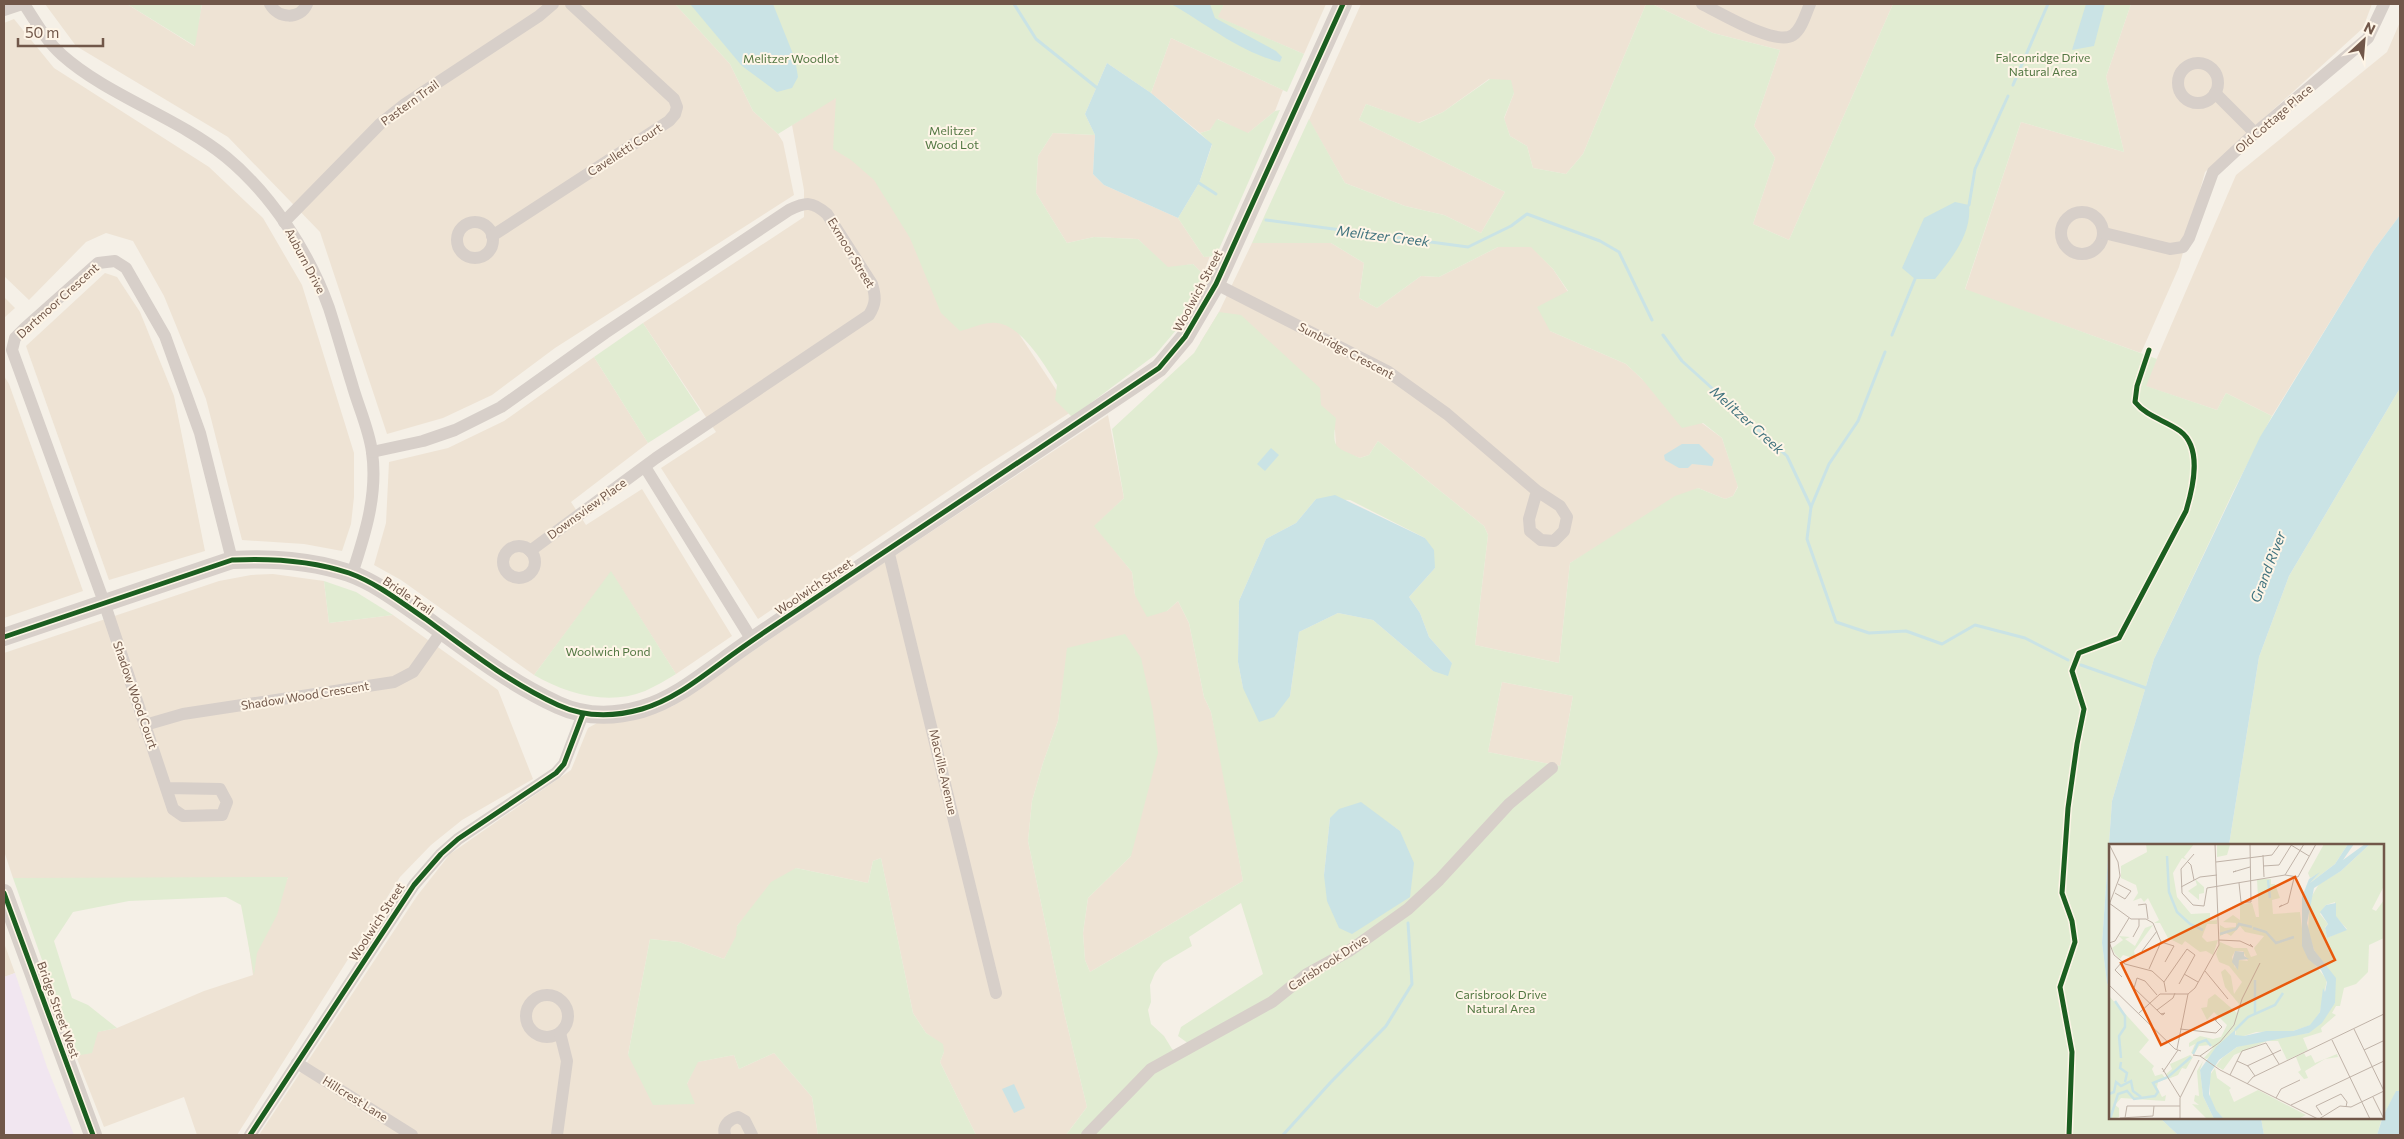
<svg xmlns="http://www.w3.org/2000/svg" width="2404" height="1139" viewBox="0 0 2404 1139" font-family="Commissioner,sans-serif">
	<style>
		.residential { fill: #eee3d4 }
		.education { fill: #f1e6f0 }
		.green { fill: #e1ecd2; fill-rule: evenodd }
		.water { fill: #cae3e5 }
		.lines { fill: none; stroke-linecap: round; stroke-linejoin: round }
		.stream { stroke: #cae3e5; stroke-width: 3 }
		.street { stroke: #d7cfc9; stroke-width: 12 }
		.secondary { stroke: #d7cfc9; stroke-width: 18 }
		.cycleway-casing { stroke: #fef5e7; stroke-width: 8 }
		.cycleway { stroke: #1b5e20; stroke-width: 5 }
		.labels { text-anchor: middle; stroke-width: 4; stroke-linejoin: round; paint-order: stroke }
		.park-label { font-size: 12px; fill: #527742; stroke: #fef5e7 }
		.street-label { font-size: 12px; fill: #715749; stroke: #fef5e7 }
		.water-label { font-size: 14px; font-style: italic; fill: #41737e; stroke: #fef5e7 }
		.inset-river { fill: none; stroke: #cae3e5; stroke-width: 2.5 }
		.inset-road { fill: none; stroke: #c0b3a8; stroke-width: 1 }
		.view { fill: #e8590c; fill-opacity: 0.15; stroke: #e8590c; stroke-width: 2.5 }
		.inset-edge { fill: none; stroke: #715749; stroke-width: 2.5 }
	</style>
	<rect width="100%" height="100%" fill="#f5f0e7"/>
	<g class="residential">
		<polygon points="45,4 127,4 194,46 202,4 675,4 730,64 753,111 778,134 783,142 794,195 555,348 492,395 443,418 387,434 320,232 228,137 76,46"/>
		<polygon points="1224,4 1326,4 1304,54 1217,17"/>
		<polygon points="1361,4 1646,4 1583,154 1566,174 1533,168 1527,146 1510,136 1504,119 1514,93 1489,79 1443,112 1418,123 1366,104 1359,120 1505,192 1481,233 1444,215 1405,206 1345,183 1309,120"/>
		<polygon points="1652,4 1893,4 1789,240 1753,224 1775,158 1754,126 1780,50 1713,33"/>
		<polygon points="2131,4 2372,4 2363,28 2205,172 2179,267 2141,353 1965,290 2021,122 2124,152 2106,77"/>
		<polygon points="14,19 54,68 209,167 263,218 302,285 354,453 354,497 351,524 342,551 304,544 242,540 206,399 164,296 133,241 106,233 86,242 29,300 4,276 4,23"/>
		<polygon points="2400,22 2400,215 2374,250 2272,416 2226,393 2217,410 2145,386 2236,175 2387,52"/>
		<polygon points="1171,38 1283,90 1275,111 1247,134 1218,119 1210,130 1200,133 1151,93"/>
		<polygon points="836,97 1001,307 1071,412 984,467 758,619 661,468 716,432 643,323 804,217 804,190 792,125"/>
		<polygon points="1053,133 1095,135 1093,174 1104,185 1178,218 1204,257 1210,256 1203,274 1193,264 1168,268 1138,239 1094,237 1067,243 1036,193 1038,156"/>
		<polygon points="1252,243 1331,243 1364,263 1359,298 1377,308 1421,276 1439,277 1498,247 1531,246 1553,269 1568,292 1550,331 1626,364 1642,379 1722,438 1738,486 1733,496 1725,499 1698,488 1570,563 1559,663 1475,645 1488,535 1484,526 1378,441 1369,455 1360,458 1343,452 1336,446 1335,430 1200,343 1219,312"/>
		<polygon points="105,273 117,277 140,312 174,396 205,551 109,580 26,346"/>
		<polygon points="4,297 15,308 4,318"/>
		<polygon points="594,357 648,443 571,502 586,525 642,489 732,636 676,674 611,572 534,675 401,580 374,565 386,523 389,462 448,448 504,421"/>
		<polygon points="4,376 9,384 83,591 4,618"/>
		<polygon points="1108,415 1124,498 1095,526 1132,572 1135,595 1167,611 1178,601 1189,623 1204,697 1211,712 1221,759 1243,881 1090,972 1085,960 1083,933 1088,898 1131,856 1068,648 1058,721 1043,763 1032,801 1028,841 1064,1012 1087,1107 1066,1135 976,1135 940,1062 944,1052 937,1041 926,1033 913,1013 881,858 873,861 868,883 796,868 752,908 737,926 737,936 724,959 679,942 650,939 628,1055 687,1084 697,1062 734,1055 739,1069 774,1053 812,1097 818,1135 259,1135 417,896 450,854 571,770 588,728 597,723 636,719 673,706 817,607"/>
		<polygon points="273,574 324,581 329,623 393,615 498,690 533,779 462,820 431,845 400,877 237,1135 197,1135 184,1097 104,1127 76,1056 97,1032 117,1028 204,991 253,975 248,940 288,878 13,878 4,851 4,653 219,581 251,575"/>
		<polygon points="1502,682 1573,696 1560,766 1488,752"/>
		<polygon points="4,943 15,973 4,977"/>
	</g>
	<polygon class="education" points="15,973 47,1067 74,1135 4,1135 4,977"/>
	<g class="green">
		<polygon points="127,4 202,4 195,46"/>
		<path d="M675 4H1224L1218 17 1304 54 1287 92 1171 38 1151 93 1107 63 1085 114 1095 135 1053 133 1038 156 1036 193 1067 243 1094 237 1138 239 1168 267 1193 264 1203 274V286L1183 322 1155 355 1072 417 1055 400 1057 385C1044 364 1019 320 991 323 981 323 970 329 960 331L941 313 910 238 874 180 851 160 833 149 836 98 778 134 753 111 730 64Z"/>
		<path d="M1646 4H1652L1713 33 1780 50 1754 126 1775 158 1753 224 1789 240 1893 4H2131L2106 77 2124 152 2021 122 1965 289 2157 359 2146 386 2217 410 2226 393 2272 416 2233 492 2154 659 2112 801 2102 943 2107 983 2110 990V1118H2160L2178 1135H1066L1087 1107 1064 1012 1028 841 1032 801 1043 763 1058 721 1067 648 1125 634 1141 658 1153 712 1158 753 1131 856 1088 898 1083 933 1085 960 1090 972 1243 881 1211 712 1204 697 1189 623 1178 601 1167 611 1147 617 1135 595 1132 572 1094 526 1124 498 1112 429 1194 353 1219 312 1241 315 1320 388 1321 405 1336 418C1332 450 1334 446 1360 458L1369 455 1378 441 1484 526 1488 535 1475 645 1559 663 1570 563 1675 496 1698 488 1725 499 1733 496 1738 487 1722 438 1703 423 1682 428 1642 379 1626 364 1550 331 1537 307 1568 291 1553 269 1531 247H1498L1439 277 1421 276 1377 308 1359 298 1364 263 1331 243H1252L1309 119 1345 183 1405 206 1444 215 1481 233 1505 192 1359 120 1366 104 1419 123 1443 112 1490 79 1511 80 1514 93 1504 118 1510 136 1527 146 1533 168 1566 174 1583 154ZM1316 499 1350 500 1425 538 1435 568 1409 597 1420 613 1429 637 1452 663 1433 671 1373 620 1338 613 1299 632 1290 696 1243 688 1238 662 1239 601 1266 539 1296 523ZM1502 682 1573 696 1560 766 1488 752ZM1330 818 1383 819 1400 831 1324 875ZM1241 903 1263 974 1181 1027 1178 1036 1196 1049 1183 1056 1172 1049 1164 1036 1151 1024 1148 1010 1151 1002 1150 985 1155 973 1163 963 1192 946 1189 937Z"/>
		<polygon points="1280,110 1216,256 1204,257 1178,218 1199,183 1212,145 1200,133 1210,130 1217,119 1248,133 1275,111"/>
		<polygon points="643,323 700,410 648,443 594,357"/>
		<polygon points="2400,388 2400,1091 2396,1092 2383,1116 2383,845 2229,845 2259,657 2289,576"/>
		<path d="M611 571 676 674C666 680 656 686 645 691 608 706 567 694 534 675Z"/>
		<polygon points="324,581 356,592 393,615 329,623"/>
		<polygon points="881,858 913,1013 926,1033 943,1044 944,1052 940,1062 976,1135 818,1135 812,1097 774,1053 739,1069 734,1055 698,1062 687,1084 695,1104 653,1105 628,1055 650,939 679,942 724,959 736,936 737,926 771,882 796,868 868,883 873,861"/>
		<polygon points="288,877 277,915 257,953 254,975 241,905 226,897 129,901 73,912 54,941 72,998 88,1005 117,1028 98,1032 92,1053 76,1056 13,878"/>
		<polygon points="2261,1118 2382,1118 2377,1135 2264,1135"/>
	</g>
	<g class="water">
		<polygon points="690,4 773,4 795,59 798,77 792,88 777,92 742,66"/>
		<path d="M1171 4H1210L1215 18 1276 51 1282 57 1280 62C1239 52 1207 24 1171 4Z"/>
		<polygon points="2086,4 2105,4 2094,46 2072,50"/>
		<polygon points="1107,63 1151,93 1212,144 1199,183 1178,218 1104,185 1093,174 1095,135 1085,114"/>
		<path d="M1955 202 1969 205C1972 234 1952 258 1935 279H1915L1902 268 1924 218Z"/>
		<polygon points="2400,215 2400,388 2289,576 2259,657 2229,845 2110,845 2110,990 2107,983 2102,943 2112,801 2154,659 2260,437 2374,250"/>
		<polygon points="1682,444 1699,444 1714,459 1712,466 1692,464 1688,468 1679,468 1665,460 1664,455"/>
		<polygon points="1271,448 1279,455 1265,471 1257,464"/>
		<polygon points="1335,495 1425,538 1434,550 1435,568 1409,597 1420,613 1429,637 1452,663 1448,676 1433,671 1373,620 1338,613 1299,632 1290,696 1274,717 1259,722 1243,688 1238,662 1239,601 1266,539 1296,523 1316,499"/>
		<polygon points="1361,802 1400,831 1414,863 1410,897 1352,934 1339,928 1327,901 1324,875 1330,818 1339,809"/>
		<polygon points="1014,1084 1025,1108 1014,1113 1002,1089"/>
		<polygon points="2396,1091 2400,1091 2400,1135 2377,1135 2383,1116"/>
		<polygon points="2160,1118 2261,1118 2264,1135 2178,1135"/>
	</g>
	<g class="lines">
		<g class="stream">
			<polyline points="1014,4 1036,39 1096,87"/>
			<polyline points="2013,85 2048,4"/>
			<polyline points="1199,183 1216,194"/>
			<polyline points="1969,205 1975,169 2008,96"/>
			<polyline points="1266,220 1468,247 1511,226 1527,214 1600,241 1619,252 1652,320"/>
			<polyline points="1663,335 1682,361 1787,456 1811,507"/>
			<polyline points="1892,335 1915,279"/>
			<polyline points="1885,352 1858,421 1829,464 1811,507 1807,539 1836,622 1869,633 1906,631 1942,644 1975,625 2025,638 2068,660"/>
			<polyline points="2081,665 2146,688"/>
			<polyline points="1283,1135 1330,1083 1386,1026 1412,984 1408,923"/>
		</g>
		<g class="street">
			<path d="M24 4C36 22 46 41 62 55 108 96 177 117 226 157 271 194 309 252 329 308 337 333 344 358 352 384 358 406 369 429 372 452 378 494 365 535 352 574"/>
			<path d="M270 4C278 19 300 20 307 4"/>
			<path d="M1702 4C1719 12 1776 47 1793 35 1802 29 1806 13 1810 4"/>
			<polyline points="4,10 22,4"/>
			<circle cx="2198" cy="83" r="20"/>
			<polyline points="2215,93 2255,133"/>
			<circle cx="2082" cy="233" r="21"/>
			<polyline points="284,222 380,124 405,104 539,16 553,4"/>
			<circle cx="475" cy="240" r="18"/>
			<polyline points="2104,233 2170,249 2183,247 2189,238 2213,172 2255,133 2368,38 2384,4"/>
			<polyline points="492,236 669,121 675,114 677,107 674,99 571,4"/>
			<polyline points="1216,284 1387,371 1447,414 1537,491 1560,506 1567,517 1564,531 1554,541 1541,540 1530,531 1529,519 1537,491"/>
			<path d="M372 452 423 441 455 430 501 407 605 333 789 210C806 202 812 201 827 214L872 284C876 297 876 304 869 315L656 458 530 551"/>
			<polyline points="645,467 752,640"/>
			<circle cx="519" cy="562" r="16"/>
			<polyline points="888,550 996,993"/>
			<polyline points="145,725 183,714 394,682 413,672 442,631"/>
			<polyline points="167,788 220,789 227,802 222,815 183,816 173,809 104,602 12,350 15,338 25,328 98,263 115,261 126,268 165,336 200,433 232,560"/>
			<circle cx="547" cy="1016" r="21"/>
			<polyline points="297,1063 412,1135"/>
			<polyline points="250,1135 414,885 441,854 458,839 556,773 564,764 583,714"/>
			<polyline points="557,1135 567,1061 560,1033"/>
			<path d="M725 1135C722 1126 729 1119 738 1117L745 1121 752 1135"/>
			<polyline points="1087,1135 1151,1069 1272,1002 1307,974 1349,951 1408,909 1439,880 1509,804 1552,768"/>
		</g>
		<g class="secondary">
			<path d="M4 637 232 560C272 558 310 560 349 573 377 583 402 603 427 620 469 651 510 683 558 705 584 717 614 717 642 709 673 700 699 679 725 660 745 645 766 631 787 617 911 535 1035 451 1159 368L1185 337 1216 284 1343 4"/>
			<polyline points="4,893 93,1135"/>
		</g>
		<defs>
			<g id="cycleway">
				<path d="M4 637 232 560C272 558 310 560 349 573 377 583 402 603 427 620 469 651 510 683 558 705 584 717 614 717 642 709 673 700 699 679 725 660 745 645 766 631 787 617 911 535 1035 451 1159 368L1185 337 1216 284 1343 4"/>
				<polyline points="4,893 93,1135"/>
				<polyline points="250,1135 414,885 441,854 458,839 556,773 564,764 583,714"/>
				<path d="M2069 1135 2072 1052 2060 987 2075 942 2072 921 2062 893 2068 808 2077 744 2084 709 2072 671 2079 653 2119 638 2186 511C2193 488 2203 448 2180 431 2165 420 2147 417 2135 402L2137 386 2149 350"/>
			</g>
		</defs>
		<use href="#cycleway" class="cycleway-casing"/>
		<use href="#cycleway" class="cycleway"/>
	</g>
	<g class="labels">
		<g class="park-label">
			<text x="2043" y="62">Falconridge Drive<tspan x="2043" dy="14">Natural Area</tspan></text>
			<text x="791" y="63">Melitzer Woodlot</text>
			<text x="952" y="135">Melitzer<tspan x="952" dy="14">Wood Lot</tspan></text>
			<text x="608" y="656">Woolwich Pond</text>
			<text x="1501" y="999">Carisbrook Drive<tspan x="1501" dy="14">Natural Area</tspan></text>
		</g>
		<g class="street-label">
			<text transform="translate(410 103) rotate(-36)" y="4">Pastern Trail</text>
			<text transform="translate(2274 119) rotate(-41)" y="4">Old Cottage Place</text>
			<text transform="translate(625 150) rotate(-33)" y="4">Cavelletti Court</text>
			<text transform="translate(851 253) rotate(59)" y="4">Exmoor Street</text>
			<text transform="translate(305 261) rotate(62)" y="4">Auburn Drive</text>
			<text transform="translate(1198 291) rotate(-62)" y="4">Woolwich Street</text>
			<text transform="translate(58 301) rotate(-42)" y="4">Dartmoor Crescent</text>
			<text transform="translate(1346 351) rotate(28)" y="4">Sunbridge Crescent</text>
			<text transform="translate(587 509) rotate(-36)" y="4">Downsview Place</text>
			<text transform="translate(814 587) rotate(-34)" y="4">Woolwich Street</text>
			<text transform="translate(408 596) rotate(34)" y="4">Bridle Trail</text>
			<text transform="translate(135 695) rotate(71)" y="4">Shadow Wood Court</text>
			<text transform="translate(305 696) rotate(-9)" y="4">Shadow Wood Crescent</text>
			<text transform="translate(943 772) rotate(77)" y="4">Macville Avenue</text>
			<text transform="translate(377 922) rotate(-57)" y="4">Woolwich Street</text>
			<text transform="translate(1328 963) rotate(-33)" y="4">Carisbrook Drive</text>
			<text transform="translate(58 1010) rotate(70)" y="4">Bridge Street West</text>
			<text transform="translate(355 1099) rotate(32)" y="4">Hillcrest Lane</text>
		</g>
		<g class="water-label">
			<text transform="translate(1383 236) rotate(7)" y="5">Melitzer Creek</text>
			<text transform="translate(1747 420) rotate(42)" y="5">Melitzer Creek</text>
			<text transform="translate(2268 567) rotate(-69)" y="5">Grand River</text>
		</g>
	</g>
	<g transform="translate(2109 844)">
		<rect width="275" height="275" fill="#f5f0e7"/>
		<path d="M37 0H85L75 13 78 16 73 14 64 29 68 53 82 70 101 69V77L108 76V80H98L93 93 98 98 109 96 104 111 97 107 91 108 76 97 73 101 59 94 51 79H45L50 76 39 54 35 58 32 54 24 57 29 49 27 41 12 34V22L38 8ZM108 0H125L121 1 118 11 108 13ZM215 0H239L226 20 201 39 209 30 201 34 199 29ZM261 0H275V42L263 65 267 67 275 56V94L260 101 259 128 247 140 235 144 231 162H227L223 169 227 171 212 184 213 188 194 194 199 206 178 216 169 197H158L125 211 114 226 107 222 113 214 128 203 157 195 200 189 226 159V135L205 106 199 86 201 55 210 40 232 27ZM226 58V72L238 85 218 94 216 83 219 80 211 70 217 61ZM86 35 95 43V49L90 50V56L79 47 88 41ZM148 35H162V40H166L171 54 163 56 164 70 191 68 196 108 218 136 211 168 202 181 184 187 147 188 135 192H126L127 187 98 215 95 214 104 204 102 201 90 202 85 210 82 209 86 200 80 203V199L91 192 104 195 112 193 118 181 105 168 98 176 92 164 98 163 99 155 106 150 128 169 130 160 116 143 112 128 116 125 122 132 125 150 133 138 120 122 110 118 107 110 111 98 125 104H138L142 113 148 111 145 104 155 92 136 88 131 82 122 92 117 89 111 92V81L116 84 127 83V79L114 78 124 71 131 76V60L143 59 147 73H150ZM126 107H134L139 117 130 116 126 124 123 113ZM44 81 25 107 27 115 14 111 11 115 6 110 3 104 14 96 10 92 21 93 16 95 26 102 36 84ZM0 152 40 196 30 208 45 222 43 225 46 232 53 230 57 235 49 238 48 243 53 253 57 251 56 257 12 254 6 261 10 264V273L5 275H0ZM195 209 197 213 202 211 206 219 228 210 229 213 216 215 196 227 199 234 195 235 189 228 192 226 187 213ZM81 211 84 213 77 225 73 224 69 231 59 235 57 230 63 225 61 220ZM94 217 91 226 94 252 105 275H98L83 260 90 261 85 257 86 251 90 252 88 227ZM106 224 108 234 122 244 120 246 125 258 149 246 197 271 189 275H115L106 266 101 253V231Z" fill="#e1ecd2" fill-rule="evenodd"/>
		<path d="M239 0H245L234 16 256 0H261L232 27 205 44 198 79 205 106 227 134 226 159 213 179 200 189 128 203 110 216 102 228 100 250 107 266 115 275H105L94 252 91 226 107 203 126 186V191L135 192 157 187H184L201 181 211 168 214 144 216 148 218 138 212 126 199 115 193 102V53L200 35 211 28 201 39 226 20ZM227 59V72L238 86 218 94 216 84 219 80 211 68 217 61ZM126 107 135 108V112L140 115 130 116 129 126 123 118Z" fill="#cae3e5"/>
		<path class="inset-river" d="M58 12 60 48 68 68 81 80 94 86M159 36 161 54M144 84 157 88 167 99 185 93M111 90 127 85 130 80 143 83M6 157 16 172V183L10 192 12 214M146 171V136M126 186 139 173 166 161 174 149M84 210 89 199 97 196 102 202M12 218 11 224 18 229 16 238M0 250 5 248 7 238 12 242 22 237 24 247 32 253M1 275 9 250 18 247 25 255 46 252 49 248 44 239 59 233 82 213"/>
		<path class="inset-road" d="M182 1 200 12M85 10 72 25 73 49 84 61 95 62 98 44 176 31 195 0M154 11 155 33M78 17 82 21 85 36M107 18 163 11 171 0M154 22 170 21 183 0M127 27 124 28 141 23M176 31 189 33 207 0M130 39 132 58H142L141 0M72 43 91 33 108 31M6 49 16 55 22 47 9 40M0 59 22 75H37L44 79 52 98 40 125M0 61 11 32 9 18 0 0M29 61 37 60 39 75M173 61 170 63 179 59 185 34M24 93 30 82V75M110 96 131 97 144 103 141 100M0 98 5 111 16 120 43 127 55 138 57 148M52 98 65 102 56 118M0 99 6 97 20 74M33 107 48 87M96 127 119 155M75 130 89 138M13 133 6 126 13 118M55 138 78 105 86 111 70 140M0 141 66 205 72 207M48 151 36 137 28 134 25 144 52 170 56 169 54 171 52 170M48 166 64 154 66 149M30 169 51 150H79M71 185 107 189 113 183 104 174 108 176M245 185 275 247M223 196 261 275M68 205 79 150 86 144 110 101 106 0M255 206 274 197M84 211 91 212 111 226 209 275M91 212 111 198 125 181 133 155 151 119M128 217 139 222 146 232M138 222 172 206M53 224 71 253M54 228 69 206M121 231 133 207 157 199 170 220M138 240 144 233 275 170M264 253 275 275M167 254 172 245 191 236M182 261 275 217M213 271 207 262 232 250 238 258 237 263M11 274 44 272 45 262M16 274 18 262H71M71 275V254L90 216M210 275 231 262 242 263 275 247"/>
		<path class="view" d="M186 33 226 116 52 201 12 119Z"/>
		<rect width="275" height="275" class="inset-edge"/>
	</g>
	<rect width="2404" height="1139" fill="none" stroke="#715749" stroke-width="10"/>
	<g transform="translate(2364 40) rotate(26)" stroke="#fef5e7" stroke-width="4" paint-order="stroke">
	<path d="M0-4L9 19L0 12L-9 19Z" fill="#715749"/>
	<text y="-8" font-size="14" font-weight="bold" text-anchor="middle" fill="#715749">N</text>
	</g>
	<path d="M18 38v8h85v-8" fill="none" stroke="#715749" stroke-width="2.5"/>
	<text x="25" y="38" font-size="15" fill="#715749" stroke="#fef5e7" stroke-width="4" paint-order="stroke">50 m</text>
</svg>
